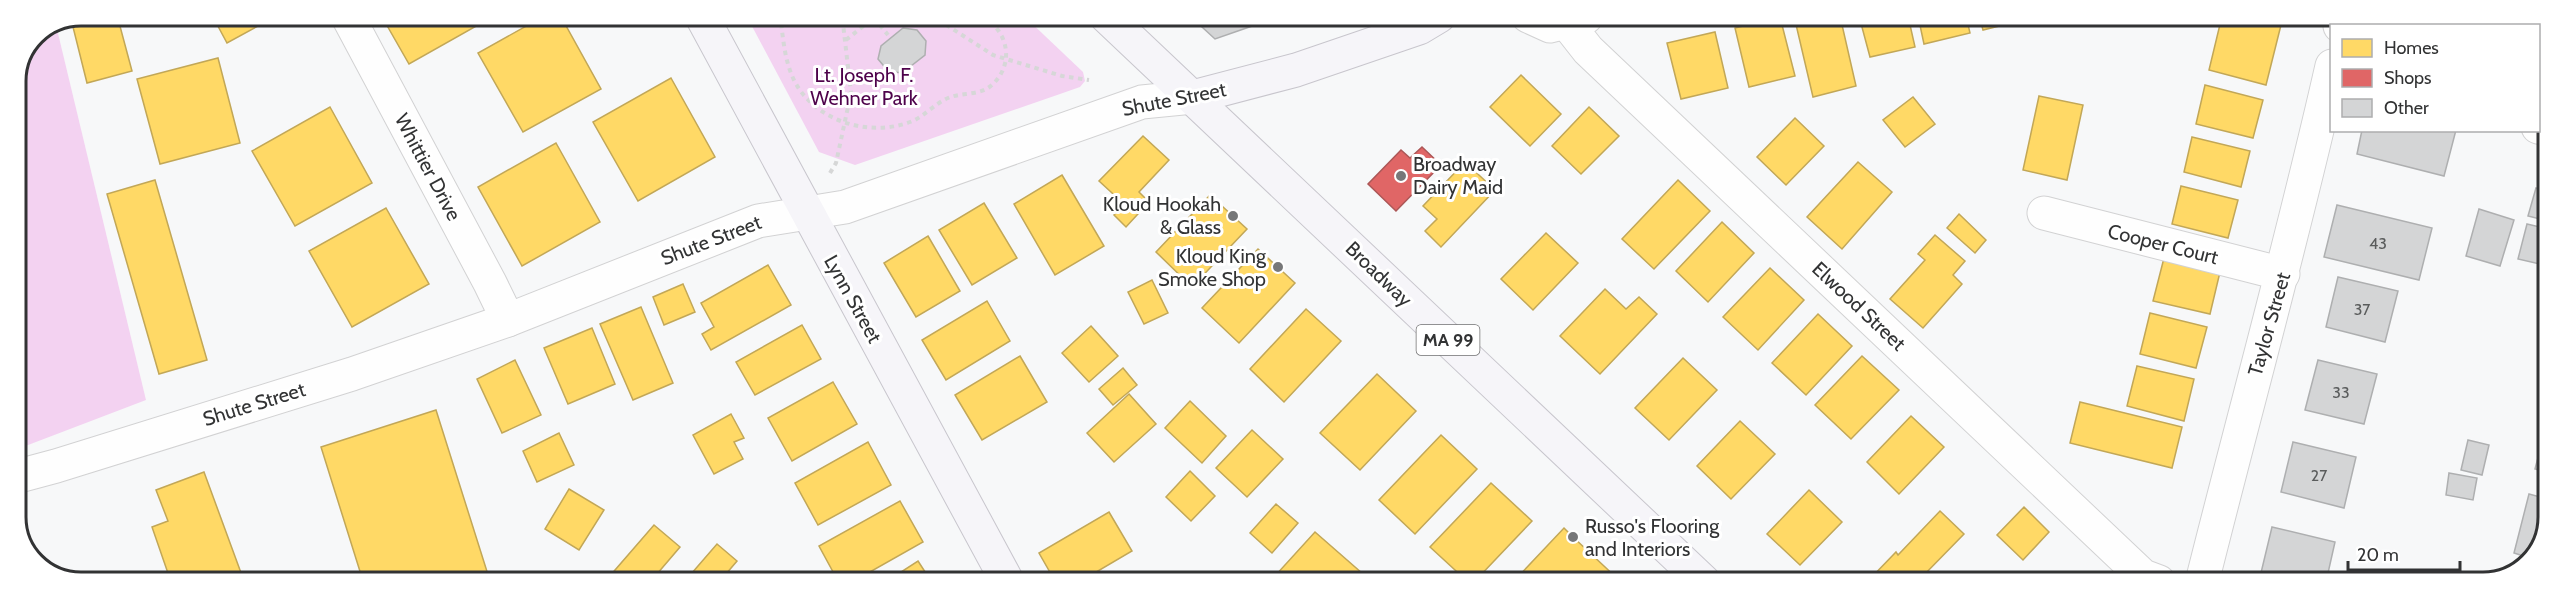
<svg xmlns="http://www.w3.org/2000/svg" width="2564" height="597" viewBox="0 0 2564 597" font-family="Cabin,sans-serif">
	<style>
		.green { fill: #f3d2f1 }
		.homes { fill: #ffd966; stroke: #c2a757; stroke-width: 1.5 }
		.shops { fill: #e06666; stroke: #ac5757; stroke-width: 1.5 }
		.building { fill: #d4d5d6; stroke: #aeafb0; stroke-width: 1.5 }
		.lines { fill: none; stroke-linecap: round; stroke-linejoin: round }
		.minor-casing { stroke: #d2d2d3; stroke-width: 35 }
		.major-casing { stroke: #c8c6cd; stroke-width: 35 }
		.path { stroke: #d6d7d7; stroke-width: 4; stroke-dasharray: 4.5 4.5; stroke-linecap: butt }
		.minor { stroke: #fefefe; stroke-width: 33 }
		.major { stroke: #f6f5f9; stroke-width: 33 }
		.poi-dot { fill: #777879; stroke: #fff; stroke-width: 2 }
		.labels { text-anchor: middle; stroke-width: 6; stroke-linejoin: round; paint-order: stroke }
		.number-label { font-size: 16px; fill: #5a5c5c }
		.shield { fill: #fff; stroke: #707071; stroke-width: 1.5 }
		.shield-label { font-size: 18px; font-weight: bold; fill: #323334 }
		.park-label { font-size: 20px; fill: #4e024b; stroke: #fff }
		.street-label { font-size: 20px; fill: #323334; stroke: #fff }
		.poi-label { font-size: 20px; fill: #323334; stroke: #fff; text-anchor: start }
		.rim { fill: none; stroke: #323334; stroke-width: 3 }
	</style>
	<rect width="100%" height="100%" fill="#f7f8f9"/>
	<g class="green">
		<polygon points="746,15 1024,16 1083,72 1085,81 1080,87 1060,94 855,165 819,152"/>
		<polygon points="56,25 146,400 15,450 15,80 34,34"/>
	</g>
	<g class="homes">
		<polygon points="80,15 117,15 132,71 87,83 71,19"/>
		<polygon points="212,15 278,15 227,43"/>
		<polygon points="381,15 484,15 487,20 409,64"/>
		<polygon points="546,15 560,15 601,89 523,132 478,53"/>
		<polygon points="1794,16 1840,16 1856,86 1813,97"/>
		<polygon points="1859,16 1908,16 1915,47 1870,57"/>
		<polygon points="1918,16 1966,16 1970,33 1924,44"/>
		<polygon points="1979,16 2028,16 2028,19 1983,30"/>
		<polygon points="2222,16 2246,16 2281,25 2266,85 2209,70"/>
		<polygon points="1780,17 1795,76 1749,87 1735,28"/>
		<polygon points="1715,32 1728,88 1681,99 1667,43"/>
		<polygon points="218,58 240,143 160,164 137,79"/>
		<polygon points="1521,75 1561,114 1530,146 1490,107"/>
		<polygon points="671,78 715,157 638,201 593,122"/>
		<polygon points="2205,85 2263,100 2253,138 2196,124"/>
		<polygon points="2039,96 2083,105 2067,180 2023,170"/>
		<polygon points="1913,97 1935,124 1905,147 1883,120"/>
		<polygon points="330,107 372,183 295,226 252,151"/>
		<polygon points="1589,107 1619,136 1581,174 1552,146"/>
		<polygon points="1795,118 1824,146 1786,185 1757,157"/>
		<polygon points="1143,136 1169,160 1139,192 1149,202 1126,227 1114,215 1124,204 1099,181"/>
		<polygon points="2192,137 2250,151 2241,187 2184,172"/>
		<polygon points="556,143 600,222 522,266 478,187"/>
		<polygon points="1465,162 1495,190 1441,247 1425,231 1437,219 1423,206"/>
		<polygon points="1858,162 1892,192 1842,249 1807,217"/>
		<polygon points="1062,175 1104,246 1055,275 1014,204"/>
		<polygon points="155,180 207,360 159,374 107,194"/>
		<polygon points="1678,180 1710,211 1654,269 1622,239"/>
		<polygon points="2181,186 2238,200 2228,238 2172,224"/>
		<polygon points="1210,195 1247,229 1192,287 1156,252"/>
		<polygon points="984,203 1017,258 972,285 939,230"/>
		<polygon points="386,208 429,284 352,327 309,251"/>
		<polygon points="1959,214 1986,240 1975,253 1947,228"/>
		<polygon points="1722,222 1754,253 1708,302 1676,271"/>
		<polygon points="1546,233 1578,263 1533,310 1501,279"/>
		<polygon points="1935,235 1965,261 1953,275 1962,284 1923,328 1890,299 1925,260 1918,254"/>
		<polygon points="928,236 960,291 916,317 884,263"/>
		<polygon points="1258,249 1295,283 1239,343 1202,308"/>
		<polygon points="2164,258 2220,272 2210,314 2153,301"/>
		<polygon points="768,265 791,305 711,350 702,334 714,327 701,303"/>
		<polygon points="1770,268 1804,300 1758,350 1723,317"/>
		<polygon points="1152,280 1168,313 1144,324 1128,292"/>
		<polygon points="683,284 695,312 664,325 653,297"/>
		<polygon points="1605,289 1626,309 1639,297 1657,314 1600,374 1560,336"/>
		<polygon points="987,301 1010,341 946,380 922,340"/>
		<polygon points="641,307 673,383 633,400 600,324"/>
		<polygon points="1306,309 1341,341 1284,402 1250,369"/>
		<polygon points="2150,313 2207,327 2196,368 2140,354"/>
		<polygon points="1818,314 1852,346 1806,395 1772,363"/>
		<polygon points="802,325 821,359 755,395 736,362"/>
		<polygon points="1091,326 1118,356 1089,382 1062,353"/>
		<polygon points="592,328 615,384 568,404 544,348"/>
		<polygon points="1020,356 1047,402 982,440 955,395"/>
		<polygon points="1862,356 1899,390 1851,439 1815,405"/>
		<polygon points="1683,358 1717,390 1669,440 1635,408"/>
		<polygon points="515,360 541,415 502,433 477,379"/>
		<polygon points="2137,366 2194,379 2184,421 2127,406"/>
		<polygon points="1123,368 1137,385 1113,405 1099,389"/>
		<polygon points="1377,374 1416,411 1360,470 1320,433"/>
		<polygon points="833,382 857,424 792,461 768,418"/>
		<polygon points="1129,394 1156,424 1114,462 1087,433"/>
		<polygon points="1190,401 1226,436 1202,463 1165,428"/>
		<polygon points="2080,402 2182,427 2172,468 2070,443"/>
		<polygon points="436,410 490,581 363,581 321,447"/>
		<polygon points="731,414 744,438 734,442 743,459 714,474 693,435"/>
		<polygon points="1911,416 1944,447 1899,494 1867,462"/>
		<polygon points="1740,421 1775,454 1731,499 1697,466"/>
		<polygon points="1252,430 1283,459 1247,497 1216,468"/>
		<polygon points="559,433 574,465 537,482 523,451"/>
		<polygon points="1441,435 1477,469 1415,534 1379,500"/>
		<polygon points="868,442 891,485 818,525 795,483"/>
		<polygon points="1190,471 1215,496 1191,521 1166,497"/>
		<polygon points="204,472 244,581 191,581 188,572 170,579 152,527 168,521 156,490"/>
		<polygon points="1491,483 1532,521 1475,581 1467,581 1430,547"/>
		<polygon points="569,489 604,510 579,550 545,529"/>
		<polygon points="1809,490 1842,522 1800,565 1767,534"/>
		<polygon points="900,501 923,542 854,581 838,581 819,546"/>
		<polygon points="1276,504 1298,523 1272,553 1250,533"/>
		<polygon points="2024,507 2049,532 2023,560 1997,535"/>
		<polygon points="1940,511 1964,534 1922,577 1923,582 1867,582 1896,552 1898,555"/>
		<polygon points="1109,512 1132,551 1081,581 1055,581 1039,553"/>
		<polygon points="654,525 680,547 651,581 614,581 609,577"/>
		<polygon points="1564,528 1573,537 1621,582 1514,581"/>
		<polygon points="1315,532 1371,581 1280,581 1274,577"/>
		<polygon points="717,544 737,561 726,574 733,580 685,581"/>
		<polygon points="918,561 931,581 887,581"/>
	</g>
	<polygon class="shops" points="1422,147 1441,165 1396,211 1368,184 1401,150 1410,158"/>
	<g class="building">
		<polygon points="1190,16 1263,16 1255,25 1215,39"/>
		<polygon points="2390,16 2410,16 2447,26 2388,26"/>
		<polygon points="903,28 917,30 926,41 925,55 902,73 888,71 878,59 881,46"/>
		<polygon points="2362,130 2456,130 2444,176 2357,154"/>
		<polygon points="2536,188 2548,191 2548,221 2528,216"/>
		<polygon points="2337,205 2432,228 2419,280 2324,257"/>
		<polygon points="2479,209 2514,220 2500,266 2466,256"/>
		<polygon points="2527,224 2548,229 2548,266 2518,259"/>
		<polygon points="2338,277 2398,291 2385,342 2326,327"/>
		<polygon points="2548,277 2548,303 2542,302"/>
		<polygon points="2318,360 2377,374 2364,424 2305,410"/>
		<polygon points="2548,420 2548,472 2535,469"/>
		<polygon points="2468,440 2489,445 2482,475 2461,470"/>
		<polygon points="2293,442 2356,457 2344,508 2281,492"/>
		<polygon points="2449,473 2477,478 2473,500 2446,495"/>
		<polygon points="2529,494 2548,499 2548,530 2530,558 2514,553"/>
		<polygon points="2272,527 2335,542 2326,582 2281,582 2260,577"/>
	</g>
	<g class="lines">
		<defs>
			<g id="minor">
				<polyline points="347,15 490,283 508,320"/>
				<polyline points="1528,16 1550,26 1586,17"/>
				<polyline points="1566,22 1588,50 2143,576 2159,582"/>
				<polyline points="2340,26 2342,16"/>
				<polyline points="2538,127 2548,129"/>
				<polyline points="2044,213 2283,274"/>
				<polyline points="15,477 56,466 352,374 508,320 758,221 845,207 1142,102 1193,97"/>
				<path d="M2202 582C2245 410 2293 239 2332 66"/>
			</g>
			<g id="major">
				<polyline points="701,15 1007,581"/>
				<polyline points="1106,16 1704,582"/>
				<polyline points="1193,97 1296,70 1419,28 1439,16"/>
			</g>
		</defs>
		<use href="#minor" class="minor-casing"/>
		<use href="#major" class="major-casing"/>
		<g class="path">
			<path d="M780 15C783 36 784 58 793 78 812 120 868 138 910 122 924 117 934 104 948 98 962 92 980 96 992 85 1016 63 1008 27 978 15"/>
			<polyline points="931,15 993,55 1062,76 1089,80"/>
			<polyline points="874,18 888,35"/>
			<polyline points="846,40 877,15"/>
			<polyline points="830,173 836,163 851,93 842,15"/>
		</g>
		<use href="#minor" class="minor"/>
		<use href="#major" class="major"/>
	</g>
	<g class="poi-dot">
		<circle cx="1401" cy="176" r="6"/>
		<circle cx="1233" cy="216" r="6"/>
		<circle cx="1278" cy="267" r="6"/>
		<circle cx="1573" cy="537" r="6"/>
	</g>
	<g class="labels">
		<g class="number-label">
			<text x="2378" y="249">43</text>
			<text x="2362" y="315">37</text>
			<text x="2341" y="398">33</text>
			<text x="2319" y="481">27</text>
		</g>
		<rect class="shield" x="1416.5" y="325" width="63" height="30" rx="4.5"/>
		<g class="shield-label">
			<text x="1448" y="346">MA 99</text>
		</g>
		<g class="park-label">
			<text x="864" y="82">Lt. Joseph F.<tspan x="864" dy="23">Wehner Park</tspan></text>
		</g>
		<g class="street-label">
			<text transform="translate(1174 99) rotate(-11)" y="7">Shute Street</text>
			<text transform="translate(428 167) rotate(62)" y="7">Whittier Drive</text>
			<text transform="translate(711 240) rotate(-21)" y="7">Shute Street</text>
			<text transform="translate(2163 244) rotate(14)" y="7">Cooper Court</text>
			<text transform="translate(1379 274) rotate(44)" y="7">Broadway</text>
			<text transform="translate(853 299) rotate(61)" y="7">Lynn Street</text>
			<text transform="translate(1859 306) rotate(43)" y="7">Elwood Street</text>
			<text transform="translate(2269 324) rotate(-74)" y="7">Taylor Street</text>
			<text transform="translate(254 404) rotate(-17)" y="7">Shute Street</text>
		</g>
		<g class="poi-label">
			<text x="1413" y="171">Broadway<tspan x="1413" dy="23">Dairy Maid</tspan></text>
			<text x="1221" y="211" text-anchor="end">Kloud Hookah<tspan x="1221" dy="23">&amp; Glass</tspan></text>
			<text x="1266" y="263" text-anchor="end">Kloud King<tspan x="1266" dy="23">Smoke Shop</tspan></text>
			<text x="1585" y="533">Russo's Flooring<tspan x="1585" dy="23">and Interiors</tspan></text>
		</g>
	</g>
	<path d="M0 0H2564V597H0ZM81 26H2483A55 55 0 0 1 2538 81V517A55 55 0 0 1 2483 572H81A55 55 0 0 1 26 517V81A55 55 0 0 1 81 26Z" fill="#fff" fill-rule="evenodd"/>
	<path class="rim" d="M81 26H2483A55 55 0 0 1 2538 81V517A55 55 0 0 1 2483 572H81A55 55 0 0 1 26 517V81A55 55 0 0 1 81 26Z"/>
	<rect x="2330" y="24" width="210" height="108" fill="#ffffff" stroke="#adadae" stroke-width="1.5"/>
	<rect x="2342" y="39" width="30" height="18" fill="#ffd966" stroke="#adadae" stroke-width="1.5"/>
	<text x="2384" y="54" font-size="18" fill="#323334">Homes</text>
	<rect x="2342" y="69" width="30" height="18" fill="#e06666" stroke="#adadae" stroke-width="1.5"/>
	<text x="2384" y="84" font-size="18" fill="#323334">Shops</text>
	<rect x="2342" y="99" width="30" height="18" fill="#d4d5d6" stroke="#adadae" stroke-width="1.5"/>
	<text x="2384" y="114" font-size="18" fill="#323334">Other</text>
	<path d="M2348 561v9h112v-9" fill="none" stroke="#323334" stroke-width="3"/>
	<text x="2357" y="561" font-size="18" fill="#323334" stroke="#ffffff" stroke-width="4.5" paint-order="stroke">20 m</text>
</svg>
